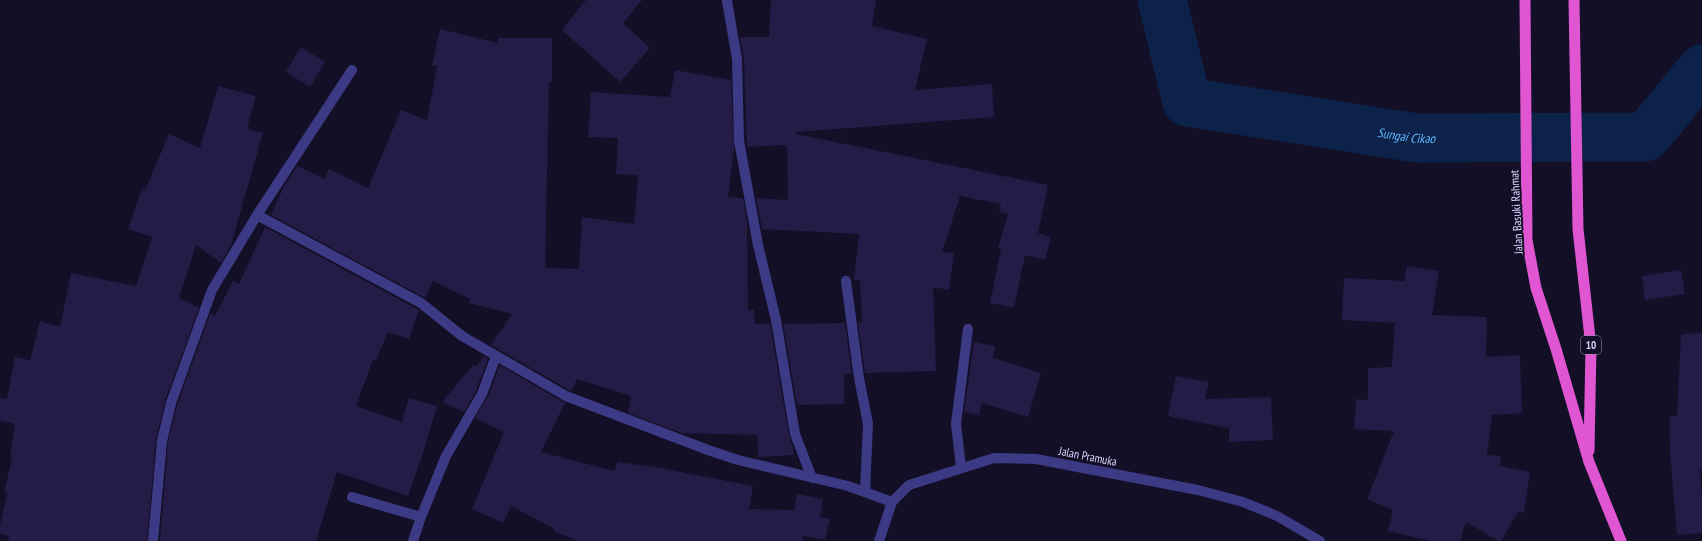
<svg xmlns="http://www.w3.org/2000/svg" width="1702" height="541" viewBox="0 0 1702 541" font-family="'PT Sans Narrow',sans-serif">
  <rect width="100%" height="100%" fill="#130f26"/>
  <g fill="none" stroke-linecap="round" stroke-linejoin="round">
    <!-- river -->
    <path stroke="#0c2248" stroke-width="49" id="s1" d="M1162 0 1187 102 1417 138 1646 137 1702 69"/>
  </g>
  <!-- building -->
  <path fill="#241b47" d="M586 0H642L623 23 650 48 620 82 562 30Z
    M771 0H876L872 26 927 39 915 90 992 84 994 117 796 132V134L1048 185 1038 233 1051 237 1045 260 1025 255 1014 308 990 303 1001 249 998 248 1008 214 999 212 1001 204 960 196 942 252 954 253 949 290 933 287 936 371 865 373 858 323H862L860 280H854L859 234 762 229 756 198 788 200 787 145 747 147 744 59 740 37H769Z
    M440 29 498 43V38H552V82H549L545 268 579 269 582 217 634 224 638 175 616 174 618 138 588 137 591 92 670 97 675 70 731 80 734 148 728 197 743 198 748 229H747L748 310H754L755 324H770L789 435 793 448 794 455 758 457 757 435 682 433 628 413 631 396 577 379 571 391 569 390 491 345 512 314 469 303 470 299 433 281 425 298 271 215 285 184 297 166 325 179 329 169 368 188 401 110 427 120 437 66 432 65Z
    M301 47 325 62 310 87 286 72Z
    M218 86 256 96 247 129 263 133 231 245 221 263 196 245 179 298 199 308 165 401 156 440 147 541H8L9 536 0 534V526L7 493H4L12 458 10 457 15 424 0 421V398L7 399 15 357 30 360 40 321 60 327 71 273 136 286 152 237 128 229 142 188 145 190 169 134 200 148Z
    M265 227 419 310 409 339 388 332 376 360 373 359 356 406 402 422 409 398 437 406 422 456 408 496 337 472 316 541H160L168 442 177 405 210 314 215 316 233 281 239 284Z
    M1407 266 1439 271 1432 315 1487 317 1486 357 1520 355 1522 413 1492 415 1487 455 1501 456 1500 466 1530 472 1524 513 1518 512 1501 541H1498L1466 522 1460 541H1430L1388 531 1393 510 1367 499 1394 431 1354 429 1356 399 1368 400V368L1392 367 1395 323 1342 320 1344 278 1404 281Z
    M1681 270 1685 294 1645 300 1642 276Z
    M845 323 852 374H844V404L797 405 783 324Z
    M1702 333V470H1700L1702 497V533L1677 535 1670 450 1669 417 1677 416 1681 334Z
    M974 342 995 346 993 358 1041 373 1028 417 982 403 979 415 964 412Z
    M484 356 488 359 476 391 464 412 442 402 473 365 476 367Z
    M500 365 565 403 541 452 614 471 618 462 661 468 753 486 749 509 794 510 797 494 823 499 820 517 830 519 825 540 803 536V541H578L554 531 555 529 511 506 503 523 472 509 504 432 475 418 488 396Z
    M1176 376 1209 382 1205 399 1271 397 1273 440 1229 442V428L1168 416Z"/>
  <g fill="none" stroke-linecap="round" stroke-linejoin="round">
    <!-- minor -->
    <path stroke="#3d3a85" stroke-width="10" d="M727 1 737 59 739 141 758 245 776 320 795 434 812 478
      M257 215 352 70
      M846 281 859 378 868 424 865 492
      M961 467 956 424 968 329
      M352 497 421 517
      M153 541 162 441 171 403 212 290 257 215 421 303 462 336 566 396 708 450 738 460 848 486 892 502
      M413 541 421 517 446 456 482 394 496 356"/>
    <!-- tertiary -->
    <path stroke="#3d3a85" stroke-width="10" d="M879 541 892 502 909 485 994 458 1036 459 1198 490 1243 502 1277 516 1320 541"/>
    <!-- trunk -->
    <path stroke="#e055d1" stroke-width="11" d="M1525 0 1527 240 1536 288 1556 349 1589 462 1621 541
      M1574 0 1578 229 1591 347 1589 451"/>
  </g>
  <g text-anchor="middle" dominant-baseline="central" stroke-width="4" stroke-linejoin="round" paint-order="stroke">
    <!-- shield labels -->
    <rect fill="#130f26" stroke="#9e99be" stroke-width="1" x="1581" y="336" width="20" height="18" rx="3"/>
    <g font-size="11" font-weight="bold" fill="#d9d4ff">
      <text x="1591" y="345">10</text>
    </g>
    <!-- street labels -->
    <g font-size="12" fill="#d9d4ff" stroke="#130f26">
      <text transform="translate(1516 212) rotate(-93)">Jalan Basuki Rahmat</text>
      <text transform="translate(1088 456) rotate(11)">Jalan Pramuka</text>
    </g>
    <!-- water labels -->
    <g font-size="13" font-style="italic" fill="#62b6ff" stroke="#130f26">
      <text stroke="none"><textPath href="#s1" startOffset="327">Sungai Cikao</textPath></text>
    </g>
  </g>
</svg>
